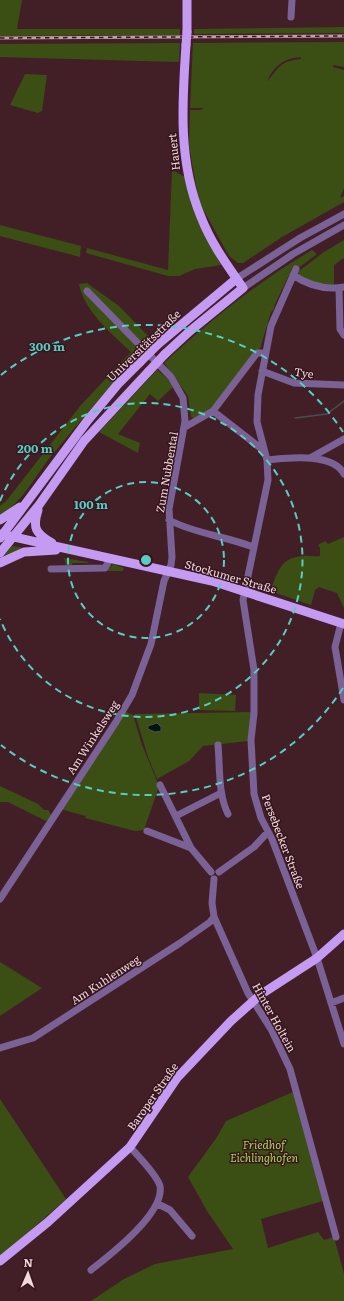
<svg xmlns="http://www.w3.org/2000/svg" width="344" height="1301" viewBox="0 0 344 1301" font-family="Literata,serif">
  <rect width="100%" height="100%" fill="#421f27"/>
  <!-- green -->
  <path fill="#3b4e14" fill-rule="evenodd" d="M0 0H22L17 29H180V35L0 36Z
    M344 27V33L194 34V29Z
    M344 42V67L334 65 333 67 344 70V188L340 198 344 196V202L282 237 243 263H238L229 256 199 202 189 146 190 110H200L204 108H190L193 43ZM301 57V59C279 61 280 68 267 81 274 66 284 58 301 57Z
    M180 43 179 62 0 57V44Z
    M25 74 47 75 42 111 38 113 10 105Z
    M172 170 185 177 198 219 221 265 195 269 179 276H168L86 253 87 248 168 270Z
    M0 225 81 246 80 257 0 236Z
    M344 240V258L334 265V285L310 282 298 275 299 271 324 252Z
    M312 250 317 254 297 269 293 267 275 304 274 309 271 312 260 349 211 411 194 418 191 417 188 396 164 363C210 320 258 282 312 250Z
    M87 283 119 306 151 339 134 355 136 358C107 390 79 422 52 455 36 474 23 503 0 515V506L7 500 81 405 131 352C112 334 84 311 79 284Z
    M157 370 168 379 173 387 158 401 150 394 118 434 140 443 138 453 99 432Z
    M344 537V608L337 593 319 587 315 590 311 605 270 591C278 573 279 559 301 556 307 555 314 557 320 556V548L318 545 325 541 328 544Z
    M12 546 21 547V550L1 559Z
    M64 558 88 562 89 563H72V567L66 565Z
    M113 564 124 568 123 571H107Z
    M199 693 236 695 235 711 199 710Z
    M124 711 133 715 142 745 159 786 144 830 135 831 85 818 86 816 60 809Z
    M252 712 248 741 203 746 189 761 157 779 148 757 135 714Z
    M0 786 38 804 44 810H48L52 816 46 821 8 802H0Z
    M0 962 42 988 0 1016Z
    M293 1092 323 1201 261 1219 268 1248 318 1232 324 1240 334 1237 344 1274V1301H91L124 1279 155 1264 233 1249 207 1211 188 1177 217 1137 226 1121Z
    M0 1099 66 1199 0 1257Z"/>
  <!-- water -->
  <path fill="#021412" stroke="#494f4f" d="M157 723 161 727V731L155 732 148 729V726Z"/>
  <g fill="none" stroke-linecap="round" stroke-linejoin="round">
    <!-- stream -->
    <path stroke="#494f4f" stroke-width="1.5" d="M295 418 327 414 344 401"/>
    <!-- minor -->
    <path stroke="#7a6196" stroke-width="7" d="M291 17 292 0
      M296 269 271 326 258 395 257 422 267 460 268 480 243 600 254 670V713L251 740 254 794 261 818 272 839 317 958 344 1044
      M293 275C309 286 325 290 344 287
      M236 279 300 238 344 214
      M243 288 293 254 344 225
      M339 288 340 329 344 335
      M262 371 294 383 344 385
      M213 411 263 450
      M185 427 213 411 257 353H265
      M310 458 344 439
      M267 460C287 458 333 452 344 474
      M169 520C196 534 225 536 253 547
      M51 569 105 568 110 559
      M341 623 335 647 344 700
      M218 745C220 767 218 794 228 814
      M160 785 191 848 211 872
      M176 816 221 793
      M147 831 191 848
      M219 872 254 847 268 832
      M214 879 212 903 214 917 248 993 271 1029 290 1069 336 1237
      M0 899 116 722 132 695 151 644 164 581 171 565 172 557 169 509 185 421 183 398 171 377 87 291
      M331 1003 344 998
      M0 1048 33 1038 180 943 210 922 214 917
      M158 1204 170 1210 192 1236
      M91 1270C110 1255 165 1213 160 1186 157 1175 138 1156 130 1147"/>
    <!-- major -->
    <path stroke="#c59af2" stroke-width="9" d="M187 32V0
      M157 345 236 279
      M165 354 190 331 243 288C227 265 211 243 201 217 178 162 182 103 186 45
      M38 510C32 528 36 534 52 543
      M0 520 20 507
      M0 534 212 581 344 624
      M0 538 88 420 118 384 140 362
      M0 553 39 505 84 441 149 371
      M0 563 24 552 56 550
      M0 1261 48 1222 130 1147 177 1078 231 1021 260 995 317 958 344 934"/>
    <defs>
      <path id="rail" d="M0 38 344 36"/>
    </defs>
    <!-- rail casing -->
    <use href="#rail" stroke="#bca1a6" stroke-width="3"/>
    <!-- rail -->
    <use href="#rail" stroke="#37151e" stroke-width="1.5" stroke-dasharray="4.5" stroke-linecap="butt"/>
    <!-- major-bridge -->
    <path stroke="#c59af2" stroke-width="9" d="M186 45 187 32
      M140 362 157 345
      M149 371 165 354"/>
  </g>
  <!-- distance rings -->
  <g fill="none" stroke="#57cec1" stroke-width="2" stroke-dasharray="7 5">
    <circle cx="146" cy="560" r="78"/>
    <path d="M0 501A157 157 0 1 1 0 619"/>
    <path d="M343 688A235 235 0 0 1 1 745M1 375A235 235 0 0 1 343 432"/>
  </g>
  <g text-anchor="middle" dominant-baseline="central" stroke-width="3" stroke-linejoin="round" paint-order="stroke">
    <!-- street labels -->
    <g font-size="11" fill="#f0d8dc" stroke="#37151e">
      <text transform="translate(173 152) rotate(-96)">Hauert</text>
      <text transform="translate(143 345) rotate(-44)">Universitätsstraße</text>
      <text transform="translate(304 372) rotate(9)">Tye</text>
      <text transform="translate(166 472) rotate(-80)">Zum Nubbental</text>
      <text transform="translate(231 576) rotate(16)">Stockumer Straße</text>
      <text transform="translate(92 737) rotate(-57)">Am Winkelsweg</text>
      <text transform="translate(284 841) rotate(69)">Persebecker Straße</text>
      <text transform="translate(105 979) rotate(-33)">Am Kuhlenweg</text>
      <text transform="translate(275 1017) rotate(61)">Hinter Holtein</text>
      <text transform="translate(152 1096) rotate(-55)">Baroper Straße</text>
    </g>
    <!-- park labels -->
    <g font-size="11" font-style="italic" fill="#a8d354" stroke="#37151e">
      <text x="264" y="1144">Friedhof<tspan x="264" dy="13">Eichlinghofen</tspan></text>
    </g>
  </g>
  <circle cx="146" cy="560" r="6" fill="#57cec1" stroke="#37151e" stroke-width="2"/>
  <g font-size="12" text-anchor="middle" font-weight="bold" fill="#57cec1" stroke="#37151e" stroke-width="3" stroke-linejoin="round" paint-order="stroke">
    <text x="47" y="351">300 m</text>
    <text x="35" y="453">200 m</text>
    <text x="91" y="509">100 m</text>
  </g>
  <!-- north arrow -->
  <g transform="translate(28 1273) rotate(2)" stroke="#37151e" stroke-width="3" paint-order="stroke">
  <path d="M0-3L7 15L0 10L-7 15Z" fill="#f0d8dc"/>
  <text y="-6" font-size="11" font-weight="bold" text-anchor="middle" fill="#f0d8dc">N</text>
  </g>
</svg>
